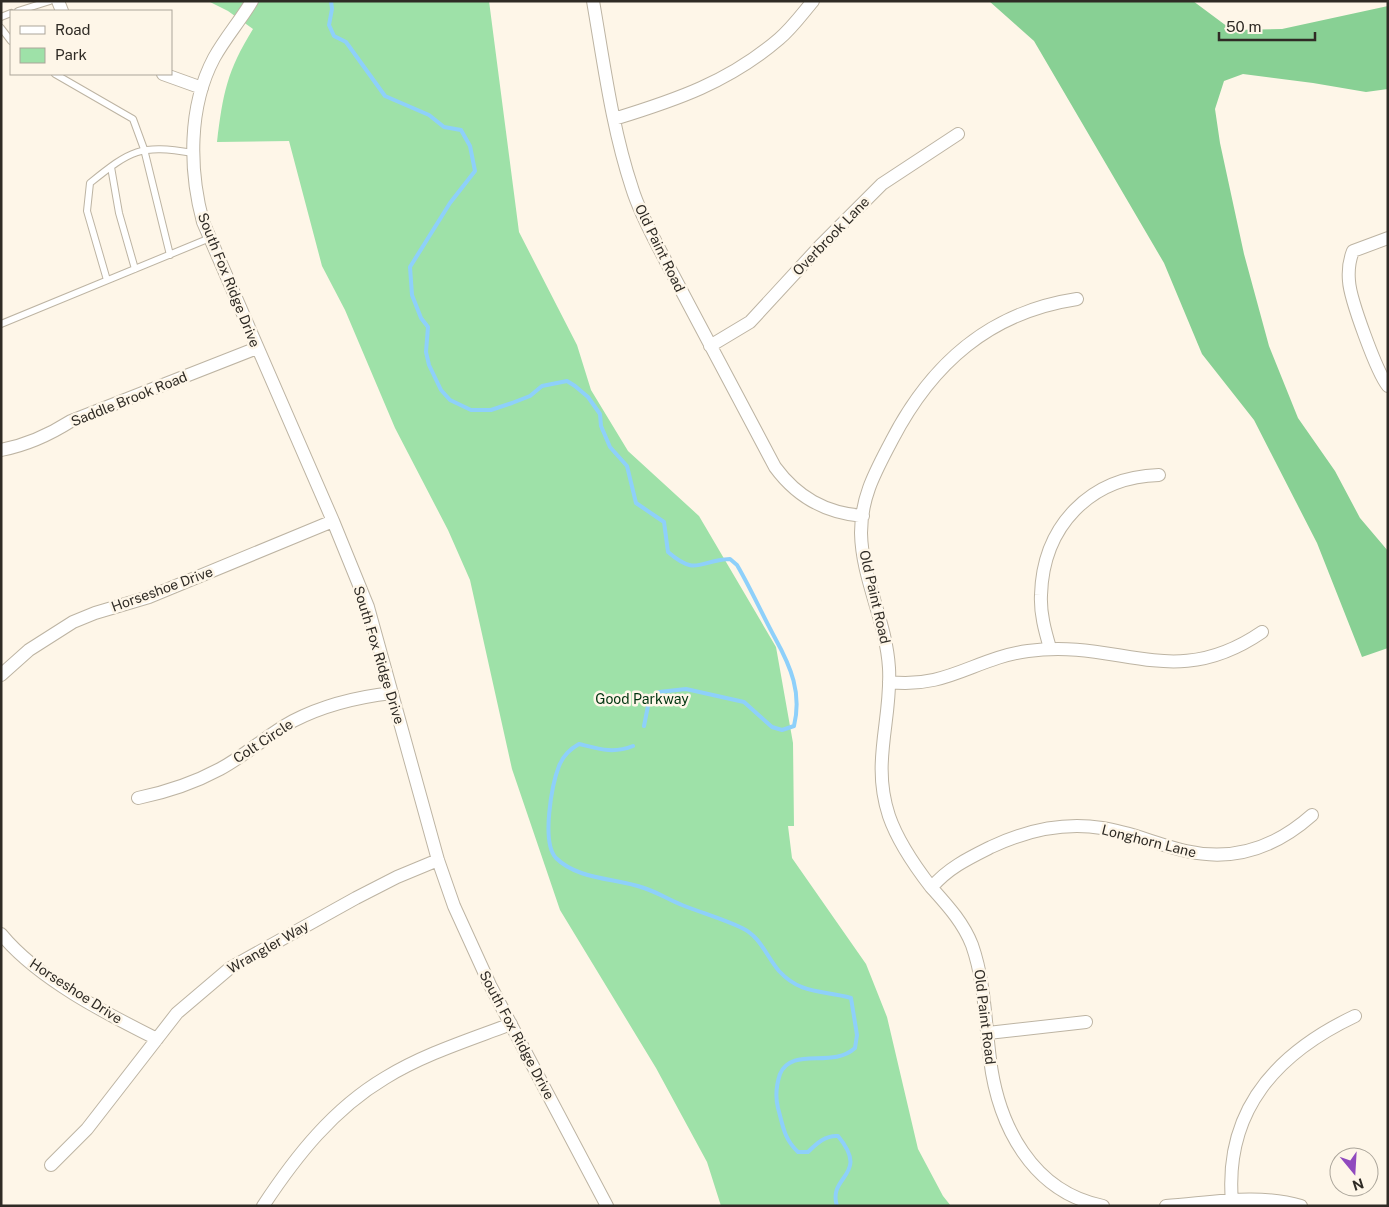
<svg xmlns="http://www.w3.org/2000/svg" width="1389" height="1207" viewBox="0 0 1389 1207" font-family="'Public Sans',sans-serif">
  <rect width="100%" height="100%" fill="#fef6e8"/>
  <!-- green -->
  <path fill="#9ee1a8" d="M208 1H489L519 232 577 345 591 390 628 451 699 516 776 647 793 743 794 826H788L792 858 866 964 887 1017 918 1149 943 1196 951 1206H721L707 1162 656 1068 560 910 512 769 470 580 448 530 395 428 345 310 322 266 289 141 217 142C223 93 227 71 253 29L228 11Z"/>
  <!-- forest -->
  <path fill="#88d094" d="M989 1H1193L1232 30 1282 29 1388 6V89L1366 92 1313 83 1243 74 1224 81 1215 109 1220 143 1244 254 1269 346 1298 418 1335 471 1360 518 1388 551V648L1362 657 1317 543 1254 420 1202 354 1164 263 1034 41Z"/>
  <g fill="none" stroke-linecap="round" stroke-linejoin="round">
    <!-- stream -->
    <path stroke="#8ed0fa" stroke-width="4" d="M331 1 332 9 329 25 334 36 346 42 385 96 429 115 444 127 461 130 470 146 475 171 450 203 410 267 412 295 421 318 428 327 426 352 429 365 441 390 450 400 471 410H491L512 403 530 396 542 386 567 381 575 386 588 397 600 414 601 426 610 447 627 466 636 503 664 522 668 552C697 577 699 560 730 559L737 565C751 589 762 614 775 638 791 667 802 693 794 726L782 730 772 727 744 702 686 689 659 692 649 701 644 726
      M633 746C613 754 599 749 579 744 570 749 563 756 559 766 552 784 541 842 556 858 578 880 616 878 644 888 657 892 669 900 682 905 702 913 723 919 742 928 761 937 766 956 779 971 801 995 823 990 851 998L857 1035 855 1048C832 1069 792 1046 780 1074 776 1086 775 1096 778 1108 783 1126 784 1139 798 1152H808C817 1143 826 1135 838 1136 871 1176 827 1175 837 1206"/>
    <defs>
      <path id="service" d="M18 11 50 1
        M1 17 11 13
        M1 28 11 41
        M55 74 133 119 144 149 170 255
        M111 167 119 213 135 269
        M107 280 87 211 90 183C131 150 140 144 193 153
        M1 324 210 238"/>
      <path id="minor" d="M58 1 62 11
        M252 1C240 21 225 38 214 58 188 107 189 170 203 222L333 521 368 607 438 860 454 906 490 985 607 1206
        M593 1C604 64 612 128 632 188 639 211 651 233 662 254L775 467C797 497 825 513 863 516
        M163 74 202 88
        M614 119C676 100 729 82 779 39 792 28 802 14 813 1
        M1388 238 1353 251C1349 261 1348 270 1349 281 1350 299 1377 373 1388 386
        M1077 299C990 312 932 363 892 440 876 471 861 496 861 533 862 580 886 620 889 668 892 720 871 762 889 816 898 842 914 865 931 887 947 905 963 922 972 945 985 982 985 1021 990 1059 998 1125 1032 1192 1103 1206
        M710 346 750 322 820 246 882 184 958 134
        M1 450C27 445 49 435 71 421L257 348
        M1050 648C1045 631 1040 613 1041 595 1043 526 1090 477 1159 475
        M1 675 29 650 73 622 95 613 149 597 333 521
        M889 682C947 689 975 658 1028 651 1120 638 1173 693 1262 632
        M138 798C167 792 194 783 220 769 246 755 267 735 293 721 324 705 357 697 392 693
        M932 887C948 868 969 858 991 847 1025 831 1064 822 1102 828 1131 832 1158 845 1186 851 1234 862 1276 847 1312 815
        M1 934C38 979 105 1013 157 1039
        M988 1033 1086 1022
        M51 1165 87 1129 177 1013 230 968 356 898 397 877 438 860
        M1232 1202C1224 1110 1277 1053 1355 1016
        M263 1206C296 1156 333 1109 385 1078 424 1054 469 1040 511 1024
        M1166 1206C1210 1203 1258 1193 1301 1206"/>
    </defs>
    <!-- service casing -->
    <use href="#service" stroke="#bdb4a3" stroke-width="8"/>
    <!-- minor casing -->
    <use href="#minor" stroke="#bdb4a3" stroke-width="14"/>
    <!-- service -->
    <use href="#service" stroke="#fff" stroke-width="6"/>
    <!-- minor -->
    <use href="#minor" stroke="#fff" stroke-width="12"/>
  </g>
  <g text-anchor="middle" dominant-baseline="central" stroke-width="5" stroke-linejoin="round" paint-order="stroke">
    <!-- street labels -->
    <g font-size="14" fill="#2f2b25" stroke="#fef6e8">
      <text transform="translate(831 236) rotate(-46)">Overbrook Lane</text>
      <text transform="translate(660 248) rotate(64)">Old Paint Road</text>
      <text transform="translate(229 280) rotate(68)">South Fox Ridge Drive</text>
      <text transform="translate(129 399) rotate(-22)">Saddle Brook Road</text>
      <text transform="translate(162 589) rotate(-20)">Horseshoe Drive</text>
      <text transform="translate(875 597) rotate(77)">Old Paint Road</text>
      <text transform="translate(379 655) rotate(73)">South Fox Ridge Drive</text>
      <text transform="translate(263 741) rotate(-33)">Colt Circle</text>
      <text transform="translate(1149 841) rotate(14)">Longhorn Lane</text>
      <text transform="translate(268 947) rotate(-30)">Wrangler Way</text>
      <text transform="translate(76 991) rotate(33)">Horseshoe Drive</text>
      <text transform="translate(985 1017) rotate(83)">Old Paint Road</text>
      <text transform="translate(517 1035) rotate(62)">South Fox Ridge Drive</text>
    </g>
    <!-- park labels -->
    <g font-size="14" fill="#003510" stroke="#fef6e8">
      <text x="642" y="699">Good Parkway</text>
    </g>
  </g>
  <!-- border -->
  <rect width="1389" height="1207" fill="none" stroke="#2f2b25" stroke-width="5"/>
  <!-- legend -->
  <rect x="10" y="10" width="162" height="65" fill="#fef6e8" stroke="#aba59a"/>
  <rect x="20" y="26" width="25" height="8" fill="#ffffff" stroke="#aba59a"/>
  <text x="55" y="35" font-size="15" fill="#2f2b25">Road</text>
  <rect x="20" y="48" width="25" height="15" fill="#9ee1a8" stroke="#aba59a"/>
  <text x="55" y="60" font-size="15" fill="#2f2b25">Park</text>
  <!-- north arrow -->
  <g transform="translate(1354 1172) rotate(162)"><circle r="24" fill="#fef6e8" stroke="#aba59a"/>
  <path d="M0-4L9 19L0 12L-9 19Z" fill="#904abe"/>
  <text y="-8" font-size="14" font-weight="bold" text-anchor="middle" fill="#2f2b25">N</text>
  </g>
  <!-- scale -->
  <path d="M1219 32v8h96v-8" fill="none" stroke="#2f2b25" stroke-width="2.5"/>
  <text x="1226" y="32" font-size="15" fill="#2f2b25" stroke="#fef6e8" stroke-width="4" paint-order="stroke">50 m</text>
</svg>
